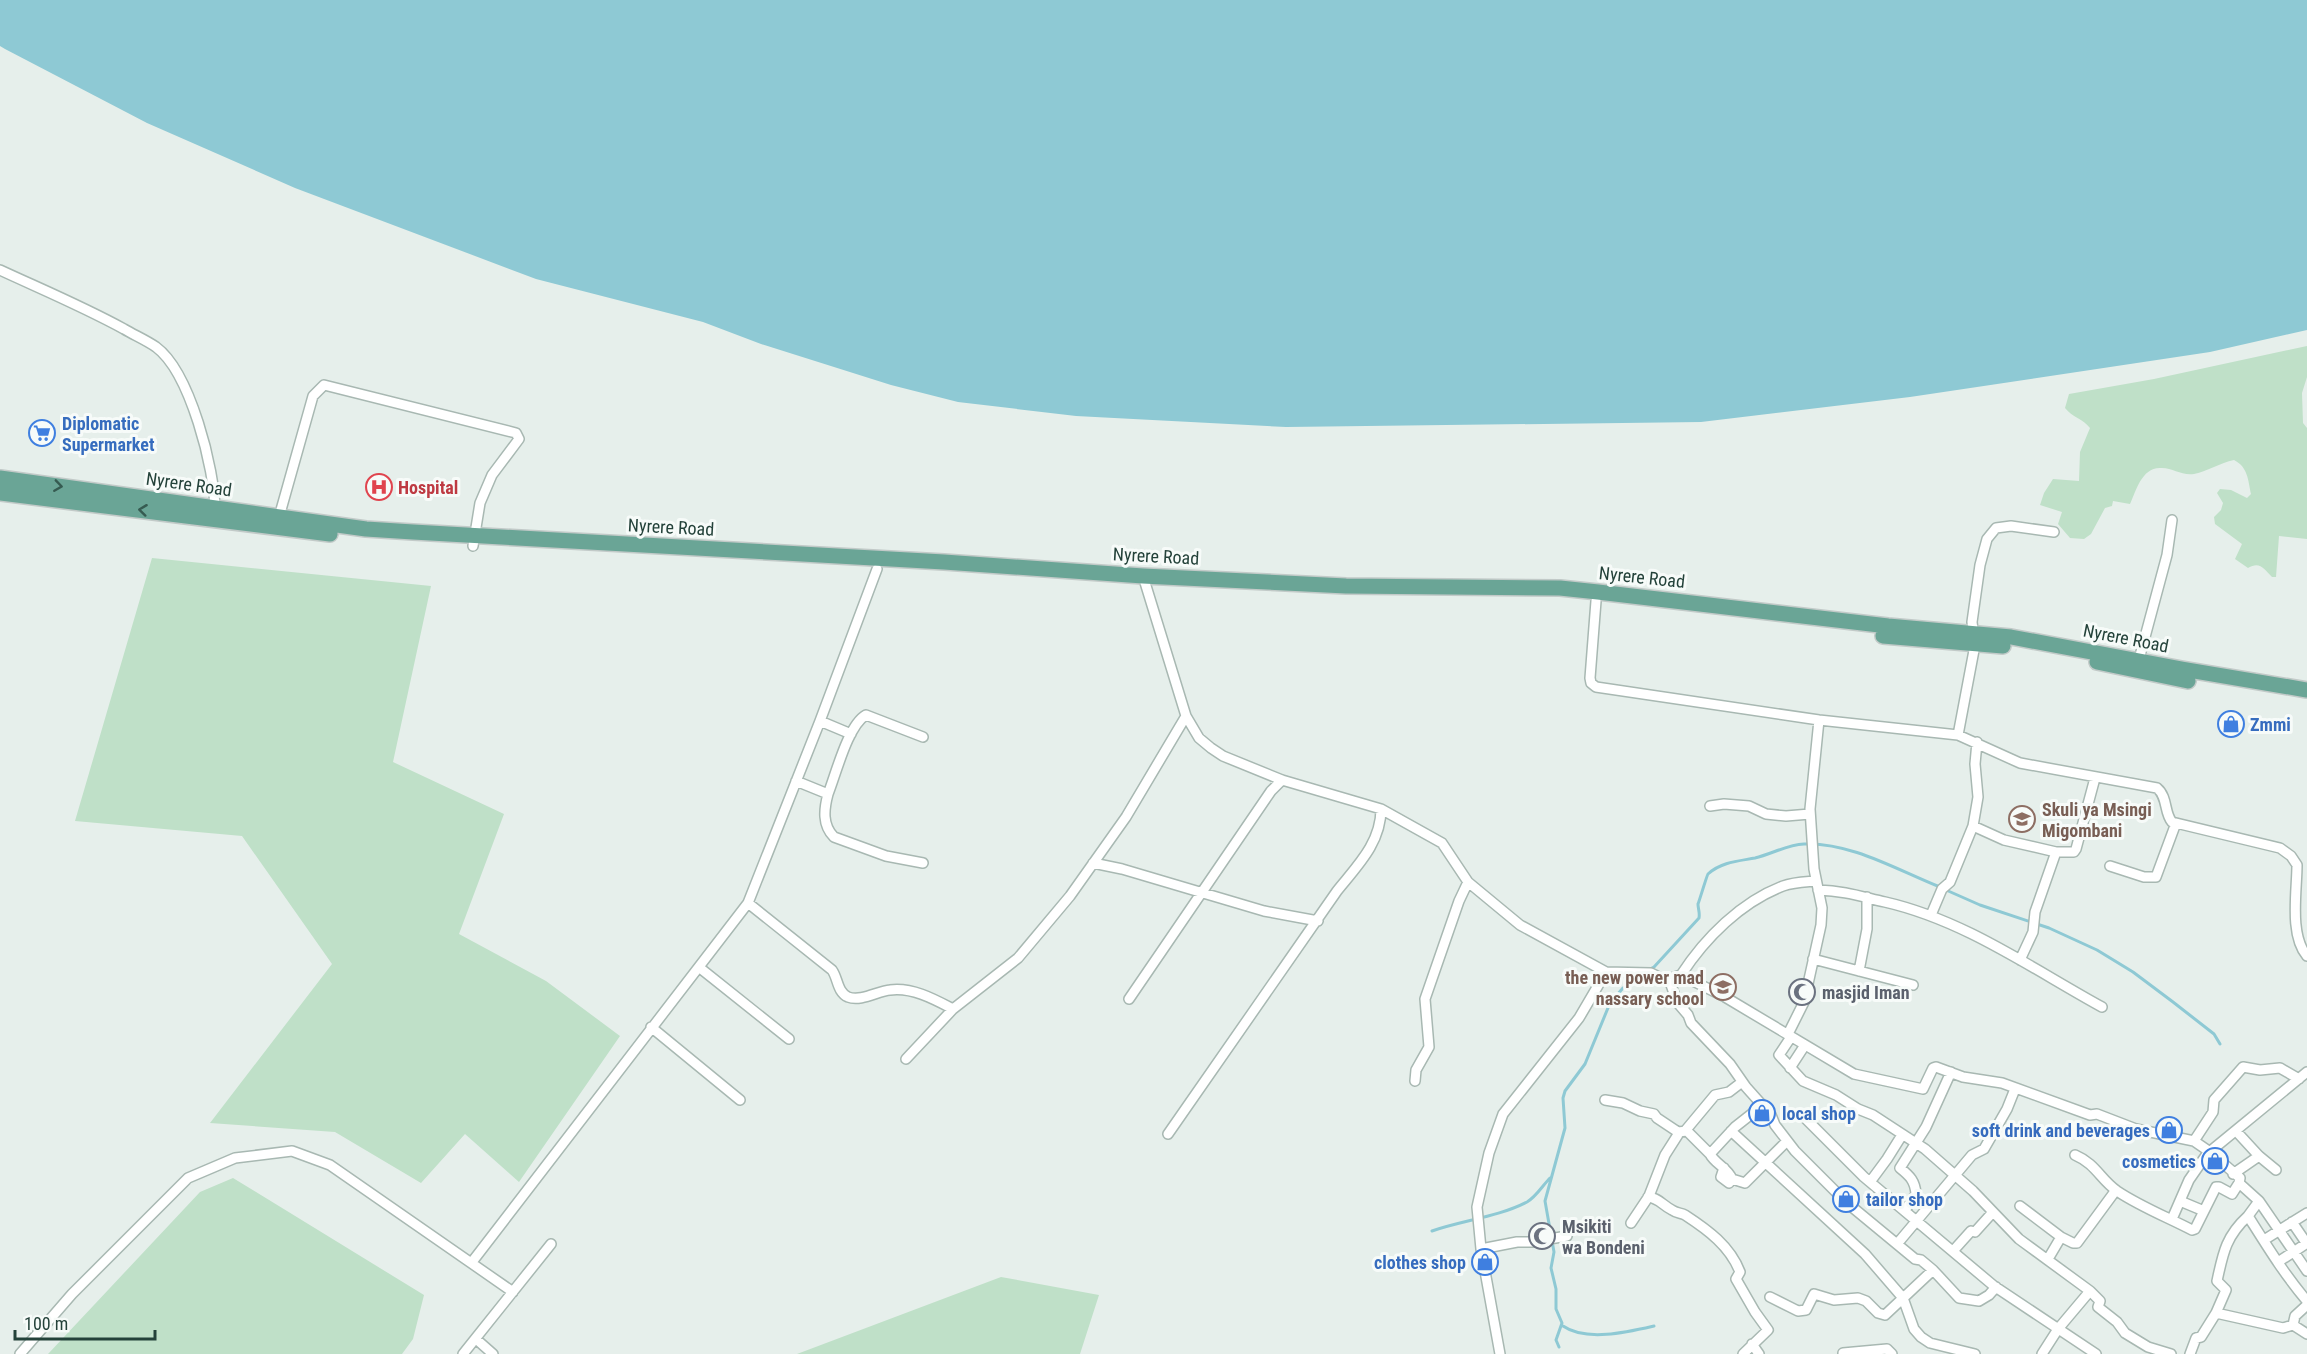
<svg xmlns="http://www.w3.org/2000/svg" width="2307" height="1354" viewBox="0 0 2307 1354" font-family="'Roboto Condensed',sans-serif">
  <rect width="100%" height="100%" fill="#e6efeb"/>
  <!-- green -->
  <path fill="#bfe0c8" d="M2307 346V377L2302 393 2303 423 2307 428V539L2279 536 2276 577H2272C2264 569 2260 561 2248 568L2235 559 2242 544 2215 524 2214 517 2221 510 2223 503 2217 493 2220 489 2231 490 2247 498 2251 494C2248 480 2248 467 2234 460 2220 463 2208 471 2194 474 2182 476 2173 468 2162 468 2142 466 2136 491 2130 504L2113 501 2112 506 2105 508 2091 534 2084 539 2070 538 2058 524 2062 512 2040 505 2044 493 2053 479 2079 481 2080 452 2090 428C2083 419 2072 417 2065 408L2069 394 2154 379Z
    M152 558 431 586 393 762 504 814 459 934 546 981 620 1036 519 1182 465 1134 421 1183 335 1132 210 1123 332 964 242 836 75 821Z
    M233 1178 424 1295 413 1339 402 1354H48L200 1192Z
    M1001 1277 1099 1295 1080 1354H797Z"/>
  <!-- water -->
  <path fill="#8ec9d4" d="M0 0H2307V330L2210 352 1910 397 1701 422 1286 427 1076 416 958 402 891 385 761 344 703 322 536 279 295 188 147 123 5 49 0 46Z"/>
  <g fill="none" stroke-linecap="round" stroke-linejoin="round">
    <!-- stream -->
    <path stroke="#8ec9d4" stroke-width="3" d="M1946 890 1980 905 2049 928 2097 950 2133 972 2173 1002 2214 1034 2220 1044
      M1648 970 1654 967 1699 918C1700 912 1698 909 1698 904 1699 902 1707 875 1708 874 1721 862 1739 861 1755 858 1772 854 1786 845 1804 844 1851 842 1897 870 1940 887
      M1432 1231C1464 1220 1498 1217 1527 1202 1536 1197 1543 1185 1550 1178
      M1563 1326C1586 1342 1628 1332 1654 1326
      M1559 1347 1556 1340 1562 1323 1556 1309V1289L1551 1268 1554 1252 1545 1201 1565 1128 1563 1098 1565 1091 1585 1064 1610 1003 1623 988 1644 975"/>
    <defs>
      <path id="street" d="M0 270C41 289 84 307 124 329 134 335 146 340 156 347 190 372 215 469 215 511
        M279 517 313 396 324 385 516 433 519 439 492 475 480 503 473 546
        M1143 576 1186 716 1199 738 1211 748 1223 756 1282 780 1381 809 1442 843 1468 882 1520 925 1606 972 1651 973 1665 980 1681 975 1725 997 1854 1074 1923 1089 1933 1068 1936 1067 1963 1077 2002 1083 2090 1115 2097 1114 2136 1129 2194 1141 2210 1152 2240 1178 2239 1183 2259 1201 2248 1216C2267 1246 2284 1274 2307 1301
        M1596 601 1590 678 1591 683 1596 687 1819 720 1958 735 2020 763 2157 788C2168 797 2164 813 2172 822L2280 848 2291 856 2297 865C2297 891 2289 935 2307 956
        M2138 663 2167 555 2172 520
        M820 721 851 734
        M1958 735 1975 645 1972 622 1980 565 1987 539 1996 528 2011 526 2054 532
        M796 781 828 794C824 809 822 825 834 837L886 856 923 863
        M828 794C836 774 848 725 866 715L923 737
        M1710 806 1724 804 1749 806 1766 814 1786 816 1810 814
        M1973 826 2004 840 2056 852 2035 912 2033 932 2020 960
        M2056 852H2074L2076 849 2095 778
        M1093 863 1122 869 1264 911 1318 921
        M2110 866 2144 877H2156L2176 823
        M1818 890C1845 891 1859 896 1885 902 1964 920 2031 968 2102 1007
        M748 903 832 970C838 978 837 992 848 997 861 1002 878 991 890 990 912 987 934 999 953 1009
        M1931 915 1942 889 1950 882 1973 826 1978 797 1975 764 1977 742
        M1813 959 1913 985
        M700 968 789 1039
        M1859 971 1867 929V897
        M1681 975C1705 938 1741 902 1783 886 1794 882 1805 882 1816 881
        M1669 979 1677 1002 1688 1015 1691 1023 1730 1064 1746 1087 1771 1115 1775 1125 1795 1151 1846 1202 1915 1259 1921 1260 1933 1270 1885 1315 1878 1313 1866 1301 1858 1298 1834 1300 1814 1294 1806 1310 1798 1311 1770 1297
        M1129 999 1271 791 1282 780
        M651 1027 740 1100
        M1788 1034 1804 1002 1821 925 1822 908 1814 869 1810 809 1819 720
        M1791 1037 1779 1055 1803 1081 1836 1095 1858 1109 1873 1115 1925 1149 1973 1191 2019 1239 2090 1291
        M906 1059 953 1009 1018 958 1070 896 1126 817 1186 716
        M1790 1068 1805 1045
        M1415 1081 1416 1070 1429 1047 1425 999 1459 901 1468 882
        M1605 1100 1623 1103 1640 1111 1654 1114 1657 1118 1678 1132 1687 1131 1710 1154 1735 1127 1763 1105
        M1805 1118 1864 1177 1994 1286 2096 1354
        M1685 1131 1715 1095 1729 1092 1742 1082
        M1731 1131 1865 1254 1903 1298 1914 1329 1921 1337 1930 1343 1975 1354
        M2236 1131 2259 1156 2276 1170
        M1168 1134 1337 891C1357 866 1381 843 1381 809
        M2194 1141 2213 1112 2214 1100 2243 1067 2260 1070 2280 1068 2299 1079
        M1710 1154C1715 1164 1728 1168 1732 1179L1729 1183 1721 1177 1724 1168
        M2075 1155C2096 1164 2100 1179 2117 1191 2141 1207 2167 1217 2192 1230L2195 1229 2216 1187H2219L2232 1194 2239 1183
        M2233 1174 2259 1156
        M1732 1179 1745 1183 1787 1141
        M1870 1182 1887 1159 1902 1135
        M1648 1197C1659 1198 1662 1205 1672 1210 1676 1213 1681 1213 1685 1215 1708 1230 1730 1246 1740 1272L1736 1279 1755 1312 1768 1330 1743 1354
        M2180 1201 2204 1211
        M2259 1201 2307 1271
        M2020 1206 2061 1237
        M1905 1210 1916 1194C1915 1181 1910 1176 1900 1168L1926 1127 1951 1072
        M2172 1219 2189 1180 2207 1154 2307 1072
        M2292 1222 2307 1244
        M1631 1223 1649 1196 1665 1155 1679 1133
        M2264 1240 2307 1213
        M1897 1244 1972 1155 1984 1149 2007 1109 2015 1089
        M1481 1249 1517 1242H1532L1567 1236
        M1953 1251 1971 1231 1975 1232 1993 1212
        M2048 1259 2061 1237 2073 1243H2077L2116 1190
        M472 1262 748 903 820 721 877 569
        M2278 1262 2307 1243
        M1933 1270 1959 1298 1979 1301 1989 1295 1996 1287
        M2216 1313 2226 1290 2217 1281C2223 1253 2226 1236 2248 1216
        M2293 1325 2295 1316 2307 1305
        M476 1339 493 1354
        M1752 1344 1759 1354
        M1843 1353 1887 1349 1892 1354
        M20 1354 72 1294 188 1178 235 1158 292 1151 330 1165 513 1292
        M463 1354 551 1244
        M1500 1354 1481 1249 1477 1207 1489 1153 1503 1114 1579 1018 1606 972
        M2042 1354 2058 1329 2090 1291 2100 1301 2098 1307 2117 1322 2125 1333 2148 1347 2171 1354
        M2190 1354 2196 1338 2201 1337 2216 1313 2283 1328 2293 1325 2307 1334"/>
      <path id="primary" d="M0 478 366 529 413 532 944 562 1143 576 1346 586 1560 588 1598 592 1888 626 2011 637 2182 669 2307 690
        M0 493 330 534
        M1883 636 2003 646
        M2097 662 2188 681"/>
    </defs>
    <!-- street casing -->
    <use href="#street" stroke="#a8b8b2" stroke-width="12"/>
    <!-- primary casing -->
    <use href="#primary" stroke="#c2cac8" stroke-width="18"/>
    <!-- street -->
    <use href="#street" stroke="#fff" stroke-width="9"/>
    <!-- primary -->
    <use href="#primary" stroke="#6aa596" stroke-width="15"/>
  </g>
  <!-- one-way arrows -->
  <defs><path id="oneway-chevron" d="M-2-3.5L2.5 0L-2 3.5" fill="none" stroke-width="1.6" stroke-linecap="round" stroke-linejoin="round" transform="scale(1.5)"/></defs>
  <g stroke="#365b51">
    <use href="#oneway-chevron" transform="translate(58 486) rotate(8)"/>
    <use href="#oneway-chevron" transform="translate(143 510) rotate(-173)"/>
  </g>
  <!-- icons -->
  <defs>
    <symbol id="supermarket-ring" viewBox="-11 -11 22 22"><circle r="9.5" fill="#f7fbf9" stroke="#3f7fe0" stroke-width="1.5"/><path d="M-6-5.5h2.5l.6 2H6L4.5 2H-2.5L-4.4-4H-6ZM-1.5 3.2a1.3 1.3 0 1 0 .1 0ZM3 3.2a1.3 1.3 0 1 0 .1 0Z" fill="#3f7fe0"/></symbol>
    <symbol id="hospital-ring" viewBox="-11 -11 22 22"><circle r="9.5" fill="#f7fbf9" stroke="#e0444e" stroke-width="1.5"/><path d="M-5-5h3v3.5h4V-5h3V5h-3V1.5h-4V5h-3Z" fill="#e0444e"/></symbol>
    <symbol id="shop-ring" viewBox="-11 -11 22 22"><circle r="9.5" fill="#f7fbf9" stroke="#3f7fe0" stroke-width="1.5"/><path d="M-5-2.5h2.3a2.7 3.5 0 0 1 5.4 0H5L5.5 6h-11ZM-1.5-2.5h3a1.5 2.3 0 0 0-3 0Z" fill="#3f7fe0"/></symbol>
    <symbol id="school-ring" viewBox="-11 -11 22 22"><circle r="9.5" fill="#f7fbf9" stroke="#8d6e63" stroke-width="1.5"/><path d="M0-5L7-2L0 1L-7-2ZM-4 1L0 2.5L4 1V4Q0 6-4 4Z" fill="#8d6e63"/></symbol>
    <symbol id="mosque-ring" viewBox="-11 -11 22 22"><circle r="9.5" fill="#f7fbf9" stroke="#6b7280" stroke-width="1.5"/><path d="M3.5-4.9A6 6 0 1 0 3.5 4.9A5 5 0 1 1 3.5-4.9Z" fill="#6b7280"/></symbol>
  </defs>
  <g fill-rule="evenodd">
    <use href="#supermarket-ring" x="27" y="418" width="30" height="30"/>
    <use href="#hospital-ring" x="364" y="472" width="30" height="30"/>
    <use href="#shop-ring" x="2216" y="709" width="30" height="30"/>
    <use href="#school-ring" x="2007" y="804" width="30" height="30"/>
    <use href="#school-ring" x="1708" y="972" width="30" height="30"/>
    <use href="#mosque-ring" x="1787" y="977" width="30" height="30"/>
    <use href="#shop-ring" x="1747" y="1098" width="30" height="30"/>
    <use href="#shop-ring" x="2154" y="1115" width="30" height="30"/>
    <use href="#shop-ring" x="2200" y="1146" width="30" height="30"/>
    <use href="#shop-ring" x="1831" y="1184" width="30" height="30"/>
    <use href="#mosque-ring" x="1527" y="1221" width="30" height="30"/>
    <use href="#shop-ring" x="1470" y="1247" width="30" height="30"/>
  </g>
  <g text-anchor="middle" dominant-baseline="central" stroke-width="6" stroke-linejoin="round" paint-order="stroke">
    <!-- shop labels -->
    <g font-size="18" font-weight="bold" fill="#366cbe" stroke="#f7fbf9" text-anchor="start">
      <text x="62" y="423">Diplomatic<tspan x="62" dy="21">Supermarket</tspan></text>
      <text x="2250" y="724">Zmmi</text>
      <text x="1782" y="1113">local shop</text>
      <text x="2150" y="1130" text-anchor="end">soft drink and beverages</text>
      <text x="2196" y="1161" text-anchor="end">cosmetics</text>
      <text x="1866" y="1199">tailor shop</text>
      <text x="1466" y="1262" text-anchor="end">clothes shop</text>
    </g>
    <!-- street labels -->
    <g font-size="18" fill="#24423a" stroke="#f7fbf9">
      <text transform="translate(189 484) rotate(8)">Nyrere Road</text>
      <text transform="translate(671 527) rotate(3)">Nyrere Road</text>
      <text transform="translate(1156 556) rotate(3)">Nyrere Road</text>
      <text transform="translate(1642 577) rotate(6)">Nyrere Road</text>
      <text transform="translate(2126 638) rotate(11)">Nyrere Road</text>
    </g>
    <!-- health labels -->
    <g font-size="18" font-weight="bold" fill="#be3a42" stroke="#f7fbf9" text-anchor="start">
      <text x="398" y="487">Hospital</text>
    </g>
    <!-- education labels -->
    <g font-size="18" font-weight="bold" fill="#785e54" stroke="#f7fbf9" text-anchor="start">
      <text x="2042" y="809">Skuli ya Msingi<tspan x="2042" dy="21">Migombani</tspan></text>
      <text x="1704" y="977" text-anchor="end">the new power mad<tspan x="1704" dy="21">nassary school</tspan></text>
    </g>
    <!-- worship labels -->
    <g font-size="18" font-weight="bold" fill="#5b616d" stroke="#f7fbf9" text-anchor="start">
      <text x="1822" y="992">masjid Iman</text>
      <text x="1562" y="1226">Msikiti<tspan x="1562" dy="21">wa Bondeni</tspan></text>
    </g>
  </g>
  <!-- scale -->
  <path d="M15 1330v9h140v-9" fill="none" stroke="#24423a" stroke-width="3"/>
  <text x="24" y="1330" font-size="18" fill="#24423a" stroke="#f7fbf9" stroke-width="4.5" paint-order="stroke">100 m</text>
</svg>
